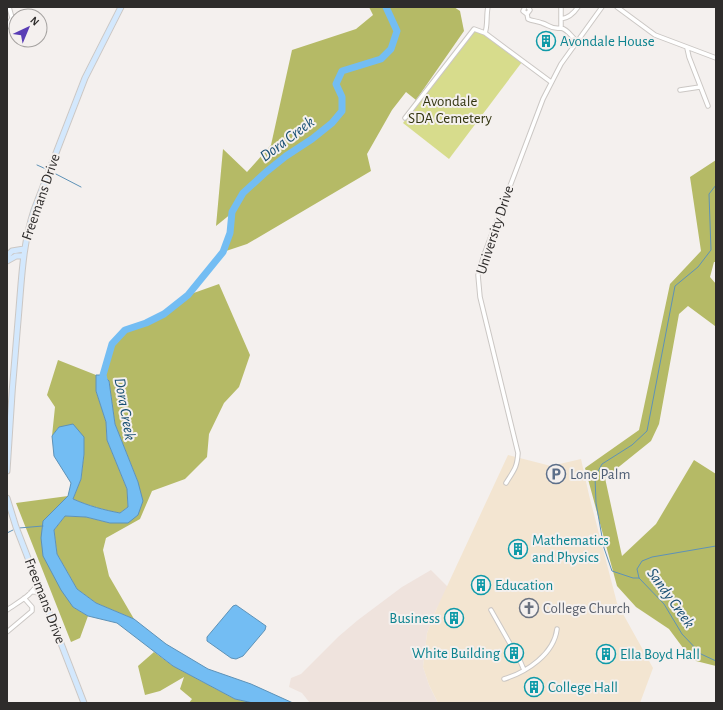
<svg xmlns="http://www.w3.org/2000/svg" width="723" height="710" viewBox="0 0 723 710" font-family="'Alegreya Sans',sans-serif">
  <rect width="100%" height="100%" fill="#f4f0ee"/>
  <!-- built -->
  <path fill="#efe3dd" d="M431 570 448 587 436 610 427 633 423 667 429 685 438 703H310L302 693 289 687 291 678 301 674 338 637 358 620 402 587Z"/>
  <!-- education -->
  <path fill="#f3e5d1" d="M508 455 551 466 581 459 589 495 617 603 653 668 640 703H438L429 685 423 667 427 633 436 610Z"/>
  <!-- green -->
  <path fill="#d7dc8c" d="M475 31 487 36 522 62 449 159 403 123 473 32Z"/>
  <!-- forest -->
  <path fill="#b5ba66" d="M369 7H454L460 11 464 31 416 100 406 92 392 110 367 154 371 171 247 244 223 252 230 233 232 213 216 226 223 149 247 172 271 145 292 50 356 29 373 15Z
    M716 160V262H714L710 277 716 284V326H715L688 306 679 314 659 424 651 441 605 478 622 556 656 524 694 460 716 474V666L692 660 669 629 636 607 617 586 585 468 639 430 670 284 701 251 690 177Z
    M219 284 250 355 239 387 224 403 209 434 207 457 185 479 152 491 140 519 106 538 103 550 109 576 134 619 96 603 77 589 57 554 54 530 65 516 86 517 110 523H128L138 482 115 424 109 381 103 375 112 344 125 330 146 323 164 314 188 295Z
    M58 360 96 375V391L106 422 107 440 127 489 128 507 120 513C104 510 89 506 73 499L81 479 84 454 59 427 52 436 55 407 47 395Z
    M68 496 43 521 73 607 88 616 80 638 71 642 16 503Z
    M154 652 173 666 235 699 253 703H189L192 699 180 689 184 677 160 691 145 695 138 666Z"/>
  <!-- water -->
  <path fill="#73bdf3" stroke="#5e92b7" d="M96 375H103L109 381 115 424 138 482 143 501 138 515 128 523H110L86 517 65 516 54 530 57 554 77 589 96 603 134 619 166 644 208 669 251 684 293 703H253L235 699 173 666 117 623 88 616 73 607 61 590 43 556 41 538 43 521 68 496 71 483 54 456 52 436 59 427 73 424 84 437V454L81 479 73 499C89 506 104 510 120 513L128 507 127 489 107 440 106 422 96 391Z
    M236 605 266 626 265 630 243 656 236 659 231 658 207 641V637L233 606Z"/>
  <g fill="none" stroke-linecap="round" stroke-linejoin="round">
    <!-- stream -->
    <path stroke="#5e92b7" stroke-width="1" d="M37 165 46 169
      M52 172 81 187
      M19 528 43 526
      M7 533 13 530
      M716 546 652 557 642 561 637 569 639 578 664 604 682 634 701 654 716 661
      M639 578H633L612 571 604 548 596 503 595 477 602 464 632 445 647 431 675 286 698 267 711 250 709 194 716 185"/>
    <!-- river -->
    <path stroke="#73bdf3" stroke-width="7" d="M105 384 103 375 112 344 125 330 146 323 164 314 188 295 223 252 230 233 232 212 243 193 266 172 286 156 312 139 332 123 342 111V97L336 84 342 71 381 59 391 49 397 31 386 7"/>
    <!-- street-tunnel -->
    <path stroke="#ccc9c7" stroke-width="3.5" stroke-dasharray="3.5 2" stroke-linecap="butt" d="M513 649 518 656"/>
    <defs>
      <path id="street" d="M525 7 523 11 527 14 530 10 528 7
        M561 7V28
        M617 7 655 35 716 58
        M527 14 528 19C532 21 537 21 542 23 549 25 552 30 561 28
        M561 19C569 18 574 13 578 7
        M7 27 12 18 9 7
        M561 28C569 30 571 37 577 41
        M485 33C488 25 486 16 488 7
        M687 48 689 57 708 106
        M680 90 700 87
        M405 118 474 29 485 33 551 82
        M506 483C514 470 517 468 518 453L480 297 478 275 484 255 543 99 561 64 602 7
        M31 592H36L43 597
        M7 610C18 602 33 595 38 582
        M491 610 513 649
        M7 632 32 611V607L24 598
        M518 656 524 670
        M504 679C527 672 554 654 557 629"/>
      <path id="secondary" d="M7 256 12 251 24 249
        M7 261 16 256H23
        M7 471C10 417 14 363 19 309 22 273 23 244 34 210L85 78 121 7
        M7 498 16 527 84 703"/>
    </defs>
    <!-- street casing -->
    <use href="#street" stroke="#cbc7c4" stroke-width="5.5"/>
    <!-- secondary casing -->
    <use href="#secondary" stroke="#cbc7c4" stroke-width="7"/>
    <!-- street -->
    <use href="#street" stroke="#fff" stroke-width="3.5"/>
    <!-- secondary -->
    <use href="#secondary" stroke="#d3e8fd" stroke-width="5"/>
  </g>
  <!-- icons -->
  <defs>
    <symbol id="building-ring" viewBox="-11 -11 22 22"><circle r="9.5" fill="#f4f0ee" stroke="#0f9aa8" stroke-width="1.5"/><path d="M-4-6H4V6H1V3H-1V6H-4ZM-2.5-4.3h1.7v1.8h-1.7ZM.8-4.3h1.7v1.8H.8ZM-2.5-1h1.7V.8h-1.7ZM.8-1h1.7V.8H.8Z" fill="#0f9aa8"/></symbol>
    <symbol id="parking-ring" viewBox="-11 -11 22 22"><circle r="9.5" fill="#f4f0ee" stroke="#5c6f8a" stroke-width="1.5"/><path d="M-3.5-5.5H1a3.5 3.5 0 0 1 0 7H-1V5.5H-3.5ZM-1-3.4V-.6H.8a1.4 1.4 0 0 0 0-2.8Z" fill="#5c6f8a"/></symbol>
    <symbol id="church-ring" viewBox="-11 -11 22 22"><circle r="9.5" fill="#f4f0ee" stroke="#6b7280" stroke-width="1.5"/><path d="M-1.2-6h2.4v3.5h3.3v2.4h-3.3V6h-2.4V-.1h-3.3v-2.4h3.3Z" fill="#6b7280"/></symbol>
  </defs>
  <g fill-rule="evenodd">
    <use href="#building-ring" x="535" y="30" width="22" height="22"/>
    <use href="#parking-ring" x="545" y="463" width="22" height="22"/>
    <use href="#building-ring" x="507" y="538" width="22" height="22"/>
    <use href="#building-ring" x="470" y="574" width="22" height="22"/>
    <use href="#church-ring" x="518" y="597" width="22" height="22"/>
    <use href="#building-ring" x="443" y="607" width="22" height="22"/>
    <use href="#building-ring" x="503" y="642" width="22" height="22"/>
    <use href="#building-ring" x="595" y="643" width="22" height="22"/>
    <use href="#building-ring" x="523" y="676" width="22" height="22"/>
  </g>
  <g text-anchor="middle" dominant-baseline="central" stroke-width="4" stroke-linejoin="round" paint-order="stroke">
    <!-- culture labels -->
    <g font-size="15" fill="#0d838f" stroke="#f4f0ee" text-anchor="start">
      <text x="560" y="41">Avondale House</text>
      <text x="532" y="540">Mathematics<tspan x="532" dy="17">and Physics</tspan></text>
      <text x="495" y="585">Education</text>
      <text x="440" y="618" text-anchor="end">Business</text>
      <text x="500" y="653" text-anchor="end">White Building</text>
      <text x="620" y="654">Ella Boyd Hall</text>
      <text x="548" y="687">College Hall</text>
    </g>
    <!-- park labels -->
    <g font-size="15" fill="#333510" stroke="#f4f0ee">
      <text x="450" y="101">Avondale<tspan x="450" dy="17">SDA Cemetery</tspan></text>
    </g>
    <!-- street labels -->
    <g font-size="15" fill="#2e2c2b" stroke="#f4f0ee">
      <text transform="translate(41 197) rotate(-71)">Freemans Drive</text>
      <text transform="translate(495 230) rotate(-72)">University Drive</text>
      <text transform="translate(45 601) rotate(69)">Freemans Drive</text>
    </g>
    <!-- service labels -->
    <g font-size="15" fill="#4e5e75" stroke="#f4f0ee" text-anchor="start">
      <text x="570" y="474">Lone Palm</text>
    </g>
    <!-- worship labels -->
    <g font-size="15" fill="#5b616d" stroke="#f4f0ee" text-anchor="start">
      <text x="543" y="608">College Church</text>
    </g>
    <!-- water labels -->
    <g font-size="16" font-style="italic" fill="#184f73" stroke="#f4f0ee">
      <text transform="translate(287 139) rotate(-37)">Dora Creek</text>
      <text transform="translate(125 409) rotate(80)">Dora Creek</text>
      <text transform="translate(671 598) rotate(54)">Sandy Creek</text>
    </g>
  </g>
  <!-- border -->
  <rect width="723" height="710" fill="none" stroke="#2e2c2b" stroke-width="16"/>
  <!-- north arrow -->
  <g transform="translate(28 28) rotate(44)"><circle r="19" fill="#f4f0ee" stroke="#a5a2a0"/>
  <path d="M0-3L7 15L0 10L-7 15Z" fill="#593db5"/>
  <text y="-6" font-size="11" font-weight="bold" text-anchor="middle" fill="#2e2c2b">N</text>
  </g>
</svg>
